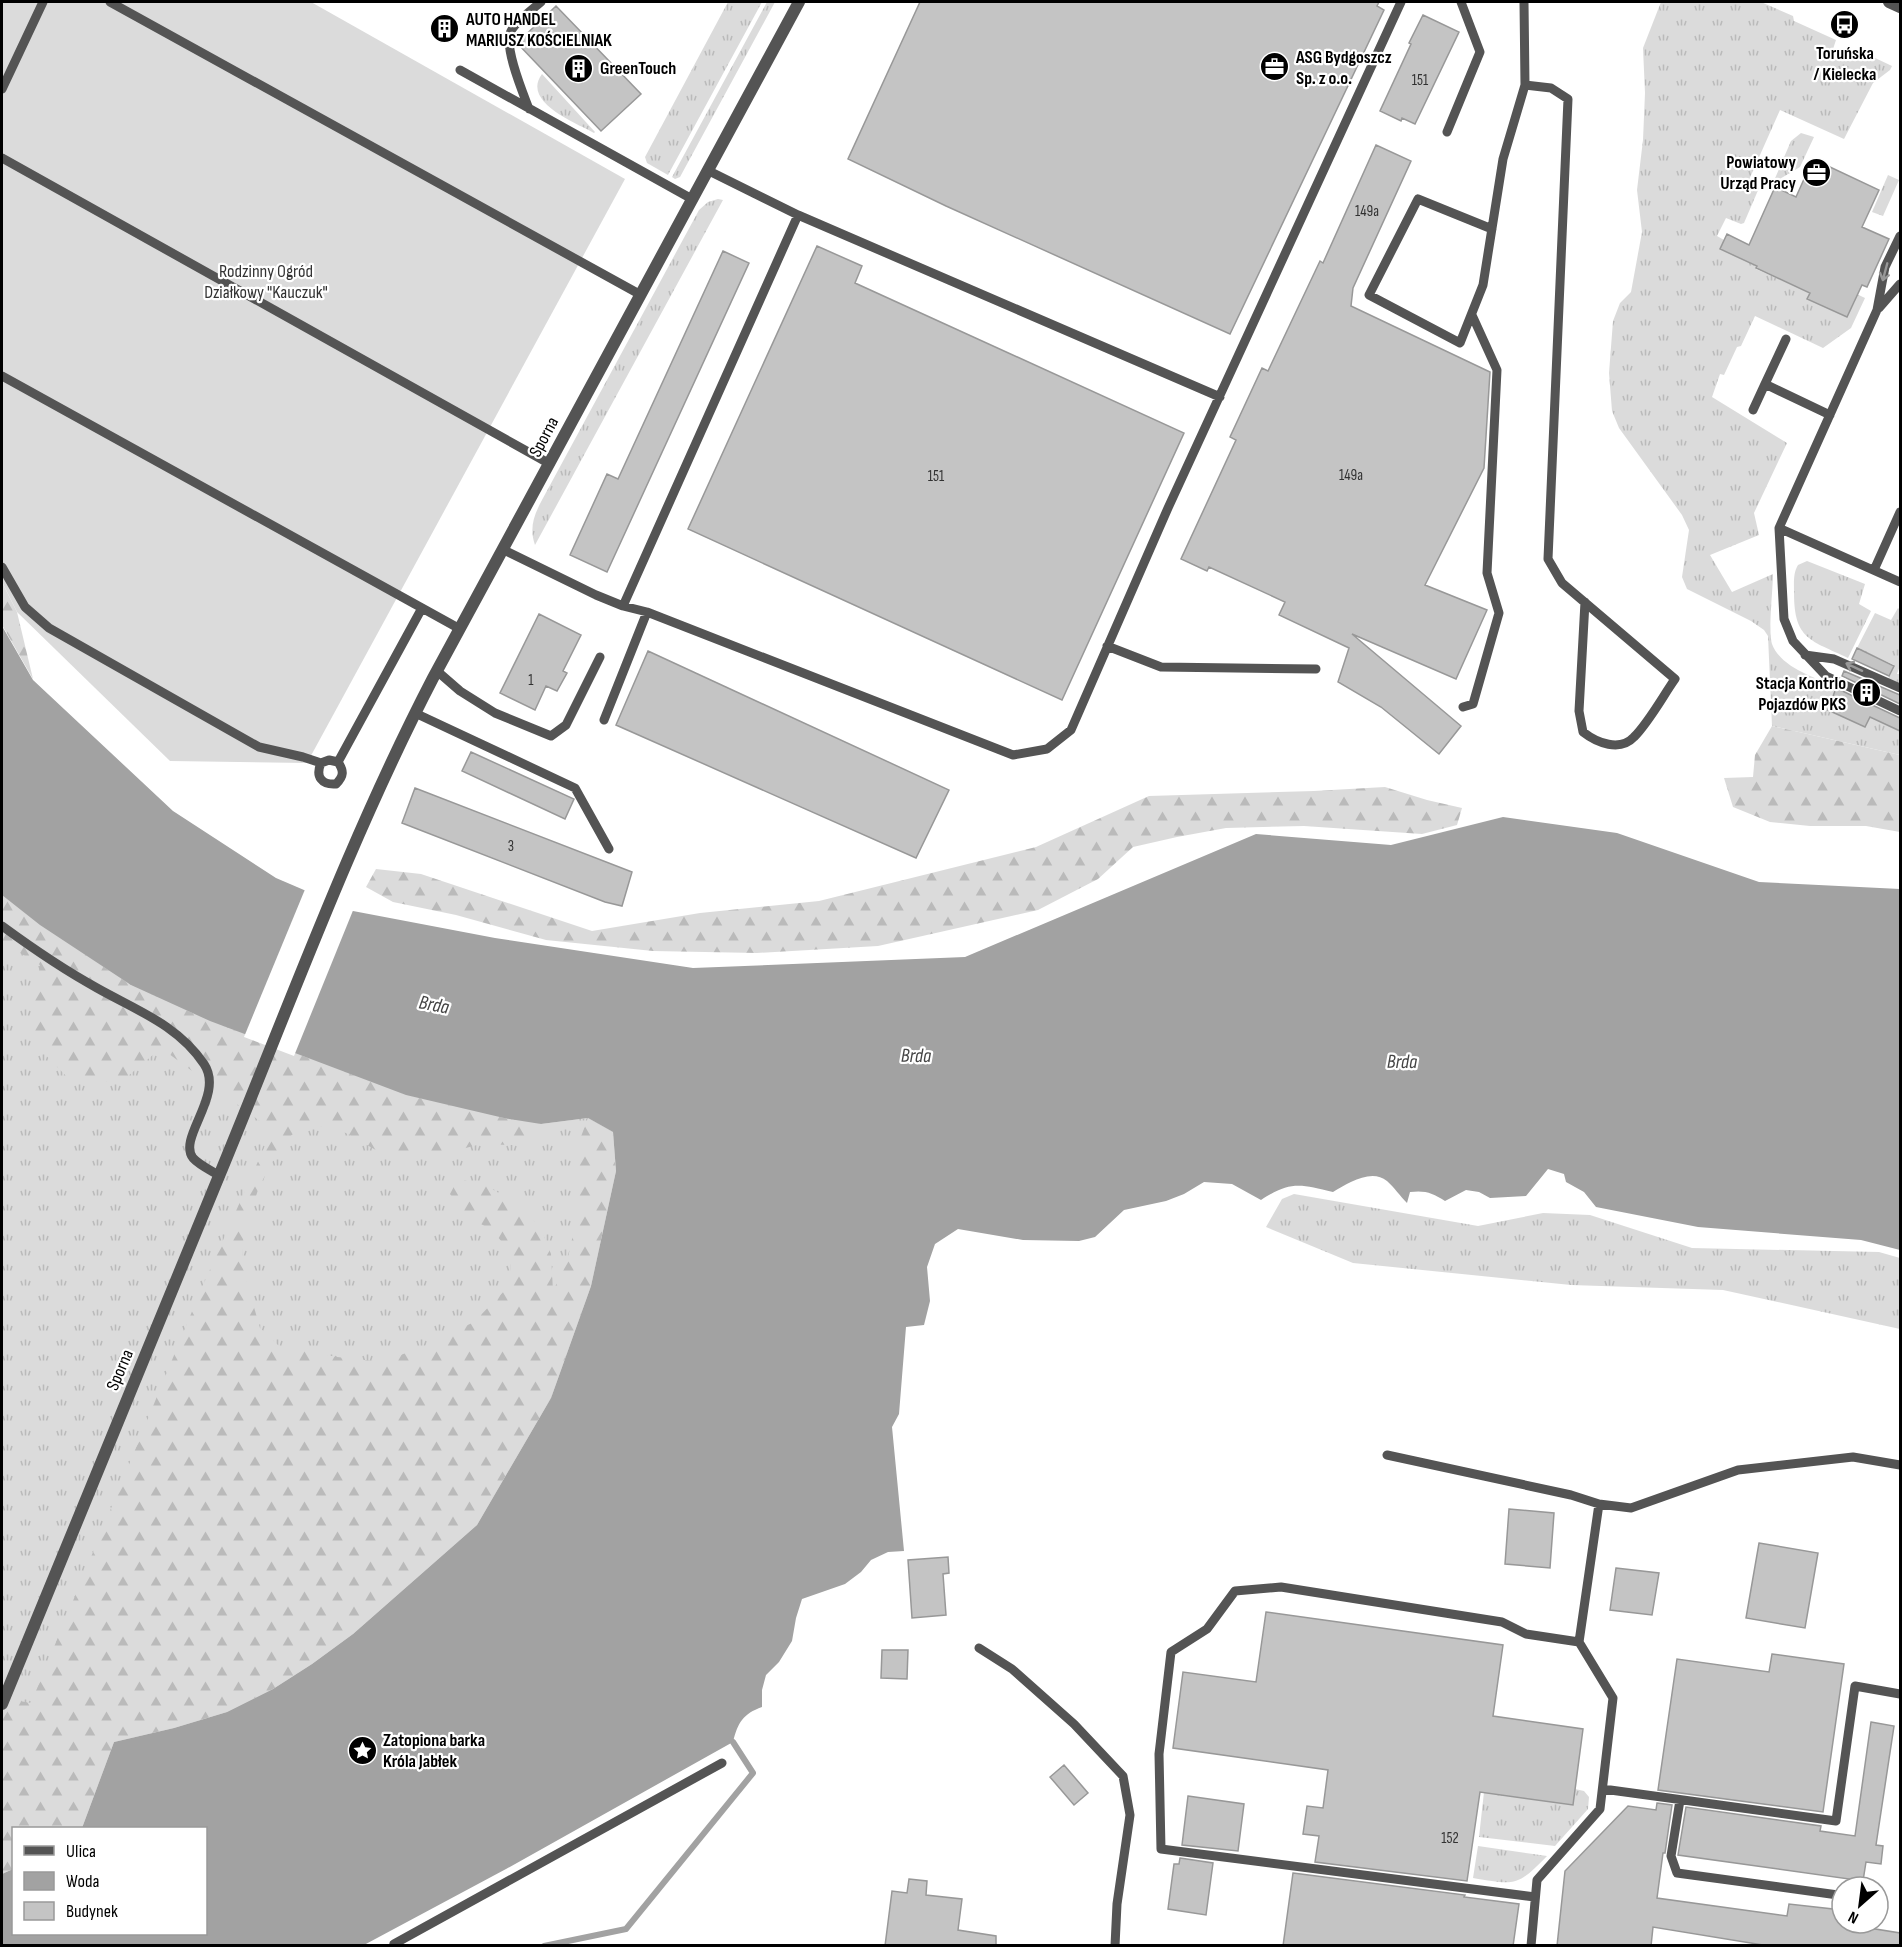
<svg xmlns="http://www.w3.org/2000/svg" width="1902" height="1947" viewBox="0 0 1902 1947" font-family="'Sofia Sans Condensed',sans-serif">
  <defs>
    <pattern id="grass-tufts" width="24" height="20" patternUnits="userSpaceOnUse" patternTransform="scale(1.5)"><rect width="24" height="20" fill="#dbdbdb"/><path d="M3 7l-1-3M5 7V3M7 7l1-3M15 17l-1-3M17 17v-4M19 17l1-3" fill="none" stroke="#bababa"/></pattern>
    <pattern id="forest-firs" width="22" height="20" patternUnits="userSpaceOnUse" patternTransform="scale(1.5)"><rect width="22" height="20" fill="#dbdbdb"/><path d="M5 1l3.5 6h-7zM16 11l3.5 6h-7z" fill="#bababa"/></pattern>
  </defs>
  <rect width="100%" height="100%" fill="#fff"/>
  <!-- grass -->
  <path fill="url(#grass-tufts)" d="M728 2H762L668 175 647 163 645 157Z
    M767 2H775L680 177 675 179 672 177Z
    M1661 2H1761L1793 16 1794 21 1836 40 1832 52 1848 60 1854 48 1892 66 1890 70 1873 83 1844 139 1780 110 1748 182 1759 188 1744 223 1741 224 1726 218 1717 236 1724 240 1720 249 1757 266 1756 269 1810 293 1847 317 1855 301 1839 294 1842 287 1865 298 1851 328 1823 348 1755 316 1741 346 1737 347 1724 375 1720 374 1712 397 1787 443 1754 513 1759 535 1710 555 1732 592 1773 574C1773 589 1768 632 1772 644 1781 668 1816 678 1837 687L1832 699 1865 727 1870 717 1900 731V755L1772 726 1768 636 1764 630 1751 621 1687 589 1682 577 1689 530 1682 515 1619 428 1612 411 1609 373 1613 321 1620 303 1631 292 1642 232 1637 190 1643 140 1645 93 1643 48Z
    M542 74 595 132 594 133C576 123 521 102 542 74Z
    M1801 133 1814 137 1800 167 1773 183 1791 141Z
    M1888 175 1899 180 1883 216 1872 212Z
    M718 199 723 200 535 545C529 528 534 515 542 500L699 210 708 202Z
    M1807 561 1865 584 1859 604 1871 611 1848 658C1811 640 1794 640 1794 593 1794 583 1793 573 1798 565Z
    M1898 608 1900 610 1899 658 1900 666 1897 674H1900V685L1888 679 1894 665 1857 648 1875 613 1891 620Z
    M2 895 541 1124 588 1118 613 1132 551 1398 2 1722Z
    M1294 1194 1478 1226 1543 1213 1590 1215 1692 1248 1879 1252 1900 1258V1329L1723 1290 1571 1285 1353 1263 1266 1227 1282 1199Z
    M1575 1789 1584 1791 1589 1797 1588 1809 1555 1846 1479 1837 1484 1792Z
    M1478 1846 1547 1856C1517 1887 1515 1885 1473 1878Z"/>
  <!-- forest -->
  <path fill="url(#forest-firs)" d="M2 582 17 612 33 679 2 625Z
    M1772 726 1900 755V832L1866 826H1810L1770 822 1733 807 1724 778 1753 777 1755 755Z
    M1385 787 1427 800 1462 808 1457 825 1422 834 1304 826 1226 828 1177 837 1133 847 1098 879 1038 910 878 946 757 953 653 951 546 940 456 915 393 902 366 887 376 869 421 874 592 931 700 913 819 901 1036 847 1149 796 1314 791Z
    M2 895 40 925 131 985 210 1021 406 1095 504 1118 541 1124 534 1136 513 1145 481 1144 454 1151 381 1153 346 1133 307 1123 283 1142 259 1187 244 1232 242 1263 251 1297 260 1328 279 1346 337 1357 382 1362 422 1347 474 1322 510 1285 511 1253 492 1230 466 1216 450 1194 458 1179 485 1185 511 1200 540 1226 551 1254 553 1291 567 1262 576 1221V1150L588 1118 613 1132 616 1171 591 1286 551 1398 477 1525 353 1634 312 1664 273 1689 227 1712 174 1728 114 1742 82 1828H14L13 1869 2 1874V1698L31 1703 200 1292 272 1130 161 1048 121 1082 70 1080 29 1038 40 965 2 942Z"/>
  <!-- garden -->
  <path fill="#dbdbdb" d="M2 2H311L625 179 307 763 170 761 17 612 2 582Z"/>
  <!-- water -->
  <path fill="#a2a2a2" d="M2 626 33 680 173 811 276 878 353 911 495 938 693 968 965 957 1256 834 1391 845 1503 817 1617 833 1759 882 1900 889V1250L1861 1240 1698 1227 1596 1207 1584 1192 1566 1182 1564 1174 1548 1169 1526 1196 1490 1198 1479 1192 1466 1190 1445 1201C1433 1193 1425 1190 1410 1192L1407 1203C1400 1196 1394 1187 1387 1181 1371 1168 1347 1184 1333 1192 1300 1184 1290 1181 1261 1200L1232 1184 1204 1182 1184 1194 1166 1201 1124 1210 1095 1237 1079 1241 1023 1240 958 1229 935 1244 927 1267 930 1301 924 1325 906 1327 899 1414 892 1427 904 1551 888 1552 871 1560 861 1572 845 1584 802 1599 796 1618 792 1641 779 1662 766 1675 762 1690V1707C743 1714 738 1722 733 1742L506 1869 364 1945H2V1874L13 1869 14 1934H206V1828H82L114 1742 174 1728 227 1712 273 1689 312 1664 353 1634 477 1525 551 1398 591 1286 616 1171 613 1132 588 1118 541 1124 504 1118 406 1095 210 1021 131 985 40 925 2 895Z"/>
  <!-- pier -->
  <path fill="#fff" d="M306 887 354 908 294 1056 244 1037Z"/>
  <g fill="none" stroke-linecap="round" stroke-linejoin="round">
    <!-- stream -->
    <path stroke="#a2a2a2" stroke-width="6" d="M544 1946 626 1929 753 1773 733 1742"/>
  </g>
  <!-- building -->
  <path fill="#c4c4c4" stroke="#989898" stroke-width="1.5" d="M920 2H1379L1377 6 1384 10 1230 334 946 206 848 159Z
    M556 6 641 94 601 131 517 43Z
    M1423 15 1459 32 1415 124 1402 118 1401 121 1380 111 1411 44 1409 43Z
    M1376 145 1411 161 1353 288 1351 306 1490 372 1484 468 1425 585 1487 610 1456 679 1352 634 1461 726 1439 754 1381 707 1338 682 1349 648 1279 615 1285 602 1209 567 1207 571 1181 559 1236 440 1230 437 1262 368 1268 371 1320 261 1323 263Z
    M1813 159 1879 190 1862 227 1889 239 1867 287 1862 285 1847 317 1807 299 1810 293 1756 268 1757 266 1720 249 1727 234 1749 245 1775 187 1796 197Z
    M817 246 862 266 855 283 1184 433 1062 700 688 529Z
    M723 251 749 263 607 572 570 555 607 474 618 479Z
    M539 614 581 635 563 671 567 673 557 691 546 686 535 710 500 693Z
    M1857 648 1894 666 1889 676 1852 659Z
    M648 651 949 790 916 858 616 725Z
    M1844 671 1900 695V704L1842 676Z
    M1836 688 1900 718V731L1870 717 1865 727 1828 710Z
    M471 752 574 799 565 819 462 771Z
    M415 788 632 872 622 906 605 902 402 823Z
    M1509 1509 1554 1513 1550 1568 1505 1564Z
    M1759 1543 1818 1553 1805 1628 1746 1618Z
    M948 1557 949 1573 943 1574 946 1615 912 1618 908 1560Z
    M1616 1568 1659 1573 1652 1615 1610 1610Z
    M1266 1612 1503 1645 1493 1716 1583 1729 1573 1805 1480 1792 1467 1881 1315 1862 1319 1836 1303 1834 1307 1806 1323 1808 1328 1770 1173 1748 1183 1672 1256 1682Z
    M882 1650H908L907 1679 881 1678Z
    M1772 1654 1844 1664 1823 1812 1658 1790 1677 1659 1769 1672Z
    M1871 1722 1894 1726 1876 1845 1883 1846 1881 1864 1866 1862 1863 1881 1678 1855 1686 1807 1821 1826 1820 1831 1855 1836Z
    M1064 1765 1088 1793 1074 1805 1050 1777Z
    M1188 1796 1244 1804 1238 1851 1182 1845Z
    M1657 1803 1672 1805 1665 1853H1663L1657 1898 1787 1916 1789 1904 1842 1910V1923H1857V1926L1900 1933V1946H1769L1653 1927 1651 1946H1557L1565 1871 1628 1806 1656 1810Z
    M1180 1858 1213 1863 1206 1915 1168 1909 1174 1864H1179Z
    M1293 1873 1465 1895 1464 1897 1519 1904 1513 1946H1283Z
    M909 1879 927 1881 926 1895 962 1899 958 1930 996 1936V1946H885L892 1891 907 1893Z"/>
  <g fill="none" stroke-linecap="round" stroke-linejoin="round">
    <!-- service -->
    <path stroke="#545454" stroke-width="9" d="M110 2 641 295
      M460 70 692 199
      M1525 85 1551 88 1568 99 1548 559 1562 583 1675 679C1663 696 1649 722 1634 737 1620 752 1597 743 1583 732L1579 711 1585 602
      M2 89 43 2
      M529 109C523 93 503 46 511 31 517 20 532 10 541 2
      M1447 132 1480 52 1461 2
      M2 158 550 464
      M707 170 798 215 1220 397
      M1492 229 1418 199 1369 295 1460 343 1483 285 1503 159 1525 85 1524 2
      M1900 236 1885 267 1877 310 1779 528 1900 582
      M1879 308 1900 284
      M2 376 460 629
      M1765 384 1786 339
      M1753 410 1765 384 1830 415
      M1779 528 1784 619 1793 641 1826 676 1900 711
      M504 550 596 595 623 606 647 612 1013 755 1047 749 1071 730 1168 508 1401 2
      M2 567 25 607 49 628 259 747 303 757 321 763 329 760 338 762C344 771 344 776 336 784 322 785 315 777 321 763
      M1874 570 1900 512
      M623 606 798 215
      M1107 646 1161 667 1316 669
      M1805 655 1834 659 1900 688
      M437 671 460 691 495 713 551 736 566 725 600 657
      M1463 707 1473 704 1499 613 1487 573 1497 370 1472 315
      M415 713 575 788 609 849
      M604 720 647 612
      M338 762 422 608
      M2 926C32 948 64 970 97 988 136 1010 178 1025 204 1064 225 1095 177 1138 193 1158 199 1165 212 1171 220 1176
      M1387 1455 1571 1495 1599 1504
      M979 1648 1012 1669 1074 1724 1123 1776 1130 1815 1117 1904 1115 1946
      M1603 1789 1836 1821 1855 1686 1900 1694
      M1680 1800 1671 1856 1677 1873 1838 1895
      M1535 1897 1161 1849 1159 1754 1171 1652 1207 1629 1235 1591 1281 1587 1502 1622 1526 1634 1579 1642
      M395 1946 394 1944 722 1763
      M1531 1946 1537 1880 1600 1809 1613 1698 1579 1642 1599 1504 1631 1508 1738 1470 1853 1457 1900 1465"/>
    <!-- tertiary -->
    <path stroke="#545454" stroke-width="12" d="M1889 2 1900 7
      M2 1704C74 1528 147 1352 219 1176 288 1009 350 838 433 678L799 2"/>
  </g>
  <!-- one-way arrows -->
  <defs><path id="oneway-shaft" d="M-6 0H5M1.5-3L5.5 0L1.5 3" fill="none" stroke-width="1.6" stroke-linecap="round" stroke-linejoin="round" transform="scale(1.5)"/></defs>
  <g stroke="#989898">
    <use href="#oneway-shaft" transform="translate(1885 272) rotate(105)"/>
    <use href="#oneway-shaft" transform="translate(1854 667) rotate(-155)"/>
  </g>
  <!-- icons -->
  <defs>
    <symbol id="bus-disc" viewBox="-11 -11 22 22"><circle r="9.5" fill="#000" stroke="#fff"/><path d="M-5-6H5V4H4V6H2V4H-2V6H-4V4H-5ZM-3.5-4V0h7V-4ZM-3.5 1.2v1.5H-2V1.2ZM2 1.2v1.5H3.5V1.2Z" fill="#fff"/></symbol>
    <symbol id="building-disc" viewBox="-11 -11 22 22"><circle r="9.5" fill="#000" stroke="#fff"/><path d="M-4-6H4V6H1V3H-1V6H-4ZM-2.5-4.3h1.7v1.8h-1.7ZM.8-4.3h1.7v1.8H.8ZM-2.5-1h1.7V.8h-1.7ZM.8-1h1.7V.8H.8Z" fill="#fff"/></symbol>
    <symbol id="office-disc" viewBox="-11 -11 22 22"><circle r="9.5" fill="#000" stroke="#fff"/><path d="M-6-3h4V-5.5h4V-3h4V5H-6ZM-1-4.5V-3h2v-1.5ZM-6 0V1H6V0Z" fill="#fff"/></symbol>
    <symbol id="sight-disc" viewBox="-11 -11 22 22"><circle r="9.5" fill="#000" stroke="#fff"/><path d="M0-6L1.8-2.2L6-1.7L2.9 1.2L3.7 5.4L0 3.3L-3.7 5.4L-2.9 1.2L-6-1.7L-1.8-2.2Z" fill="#fff"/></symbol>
  </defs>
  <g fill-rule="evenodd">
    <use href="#bus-disc" x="1828" y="8" width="33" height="33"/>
    <use href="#building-disc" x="428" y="12" width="33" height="33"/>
    <use href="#office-disc" x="1258" y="50" width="33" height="33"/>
    <use href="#building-disc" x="562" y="52" width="33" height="33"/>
    <use href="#office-disc" x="1800" y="156" width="33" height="33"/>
    <use href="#building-disc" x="1850" y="676" width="33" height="33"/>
    <use href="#sight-disc" x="346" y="1734" width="33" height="33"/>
  </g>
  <g text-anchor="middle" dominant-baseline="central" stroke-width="4.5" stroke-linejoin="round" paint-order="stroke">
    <!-- number labels -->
    <g font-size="15" fill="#313131">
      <text x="1420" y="80">151</text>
      <text x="1367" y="211">149a</text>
      <text x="1351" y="475">149a</text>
      <text x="936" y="476">151</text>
      <text x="531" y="680">1</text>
      <text x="511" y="846">3</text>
      <text x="1450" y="1838">152</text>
    </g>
    <!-- poi labels -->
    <g font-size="18" font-weight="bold" fill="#000" stroke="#fff" text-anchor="start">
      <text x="466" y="19">AUTO HANDEL<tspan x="466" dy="21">MARIUSZ KOŚCIELNIAK</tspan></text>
      <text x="1845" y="53" text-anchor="middle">Toruńska<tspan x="1845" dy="21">/ Kielecka</tspan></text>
      <text x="1296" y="57">ASG Bydgoszcz<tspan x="1296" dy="21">Sp. z o.o.</tspan></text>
      <text x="600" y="68">GreenTouch</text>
      <text x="1796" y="162" text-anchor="end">Powiatowy<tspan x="1796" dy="21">Urząd Pracy</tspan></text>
      <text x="1846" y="683" text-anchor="end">Stacja Kontrlo<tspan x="1846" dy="21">Pojazdów PKS</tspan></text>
      <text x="383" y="1740">Zatopiona barka<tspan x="383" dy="21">Króla Jabłek</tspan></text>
    </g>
    <!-- park labels -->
    <g font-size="18" fill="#323232" stroke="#fff">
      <text x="266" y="271">Rodzinny Ogród<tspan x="266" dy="21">Działkowy "Kauczuk"</tspan></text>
    </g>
    <!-- street labels -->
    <g font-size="18" fill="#000" stroke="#fff">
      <text transform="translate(544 437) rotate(-62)">Sporna</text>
      <text transform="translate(120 1370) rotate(-67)">Sporna</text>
    </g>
    <!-- water labels -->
    <g font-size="20" font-style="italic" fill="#434343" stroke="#fff">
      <text transform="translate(434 1005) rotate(11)">Brda</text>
      <text transform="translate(916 1056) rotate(1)">Brda</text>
      <text transform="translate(1402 1062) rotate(1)">Brda</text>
    </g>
  </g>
  <!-- border -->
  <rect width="1902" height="1947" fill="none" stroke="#000000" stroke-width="6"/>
  <!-- legend -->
  <rect x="12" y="1827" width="195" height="108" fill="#ffffff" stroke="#999999" stroke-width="1.5"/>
  <rect x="24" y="1846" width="30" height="9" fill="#545454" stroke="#999999" stroke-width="1.5"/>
  <text x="66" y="1857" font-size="18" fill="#000000">Ulica</text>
  <rect x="24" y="1872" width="30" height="18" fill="#a2a2a2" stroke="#999999" stroke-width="1.5"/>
  <text x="66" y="1887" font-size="18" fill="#000000">Woda</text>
  <rect x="24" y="1902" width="30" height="18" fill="#c4c4c4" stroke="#999999" stroke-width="1.5"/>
  <text x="66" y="1917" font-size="18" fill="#000000">Budynek</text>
  <!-- north arrow -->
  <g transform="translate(1860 1905) rotate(208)"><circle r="28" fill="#ffffff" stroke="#999999" stroke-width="1.5"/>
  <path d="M0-4.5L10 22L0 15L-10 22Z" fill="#000000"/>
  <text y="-9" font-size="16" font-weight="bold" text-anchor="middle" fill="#000000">N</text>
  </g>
</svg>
